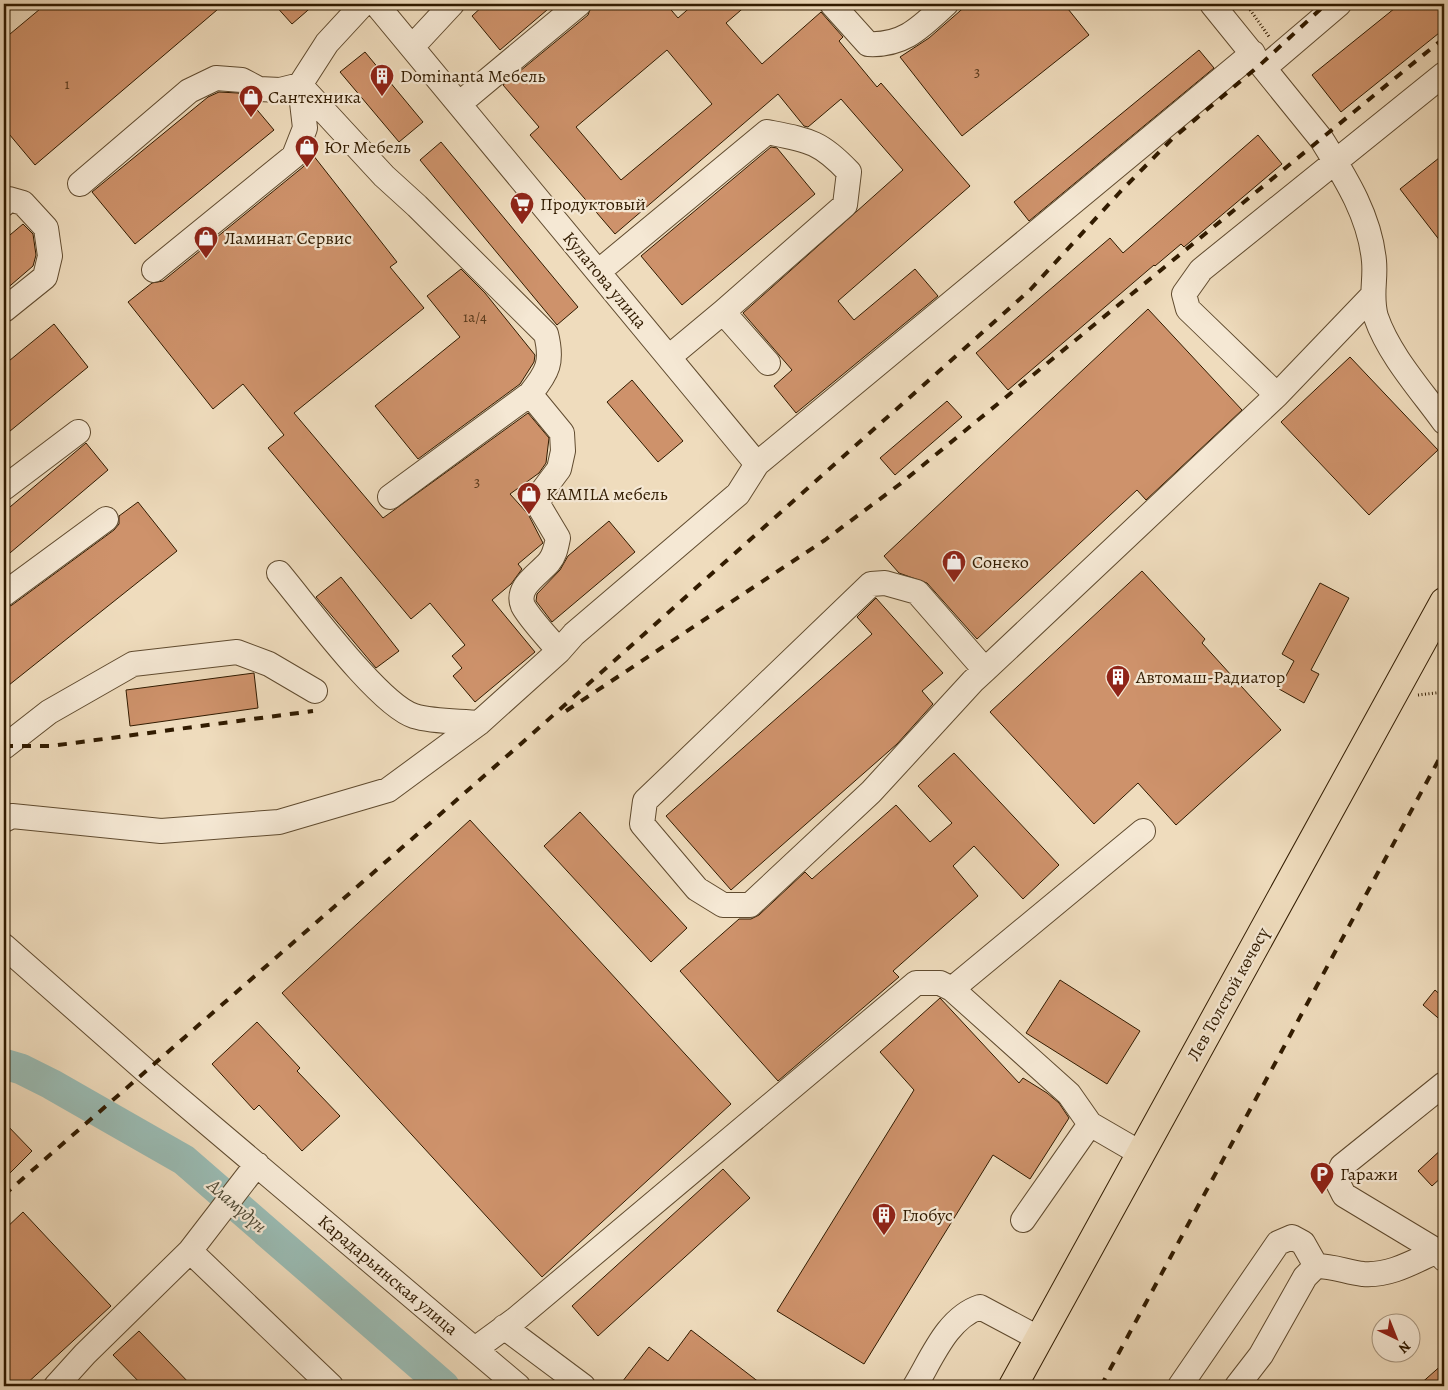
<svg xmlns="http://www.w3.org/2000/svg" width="1448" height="1390" viewBox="0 0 1448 1390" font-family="Alegreya,serif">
  <rect width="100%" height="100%" fill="#efdcbd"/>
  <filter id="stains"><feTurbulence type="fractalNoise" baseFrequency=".004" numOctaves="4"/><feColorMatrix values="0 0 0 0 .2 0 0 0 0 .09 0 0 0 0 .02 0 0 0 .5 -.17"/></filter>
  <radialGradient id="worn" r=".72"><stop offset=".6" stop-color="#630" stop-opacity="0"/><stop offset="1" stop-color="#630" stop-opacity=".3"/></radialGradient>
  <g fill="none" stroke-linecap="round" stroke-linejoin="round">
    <!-- river -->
    <path stroke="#9abbb3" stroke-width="31" d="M4 1064 21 1069 51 1084 184 1160 444 1386"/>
  </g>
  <!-- building -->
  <path fill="#ce926b" stroke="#311b00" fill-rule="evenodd" d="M46 4H224L35 165 4 128V39Z
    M274 4H315L292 24Z
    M485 4H554L500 50 472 16Z
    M592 4H666L678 18 694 4H748L726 23 762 64 821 12 843 37 839 41 877 87 881 83 970 186 838 301 854 320 915 269 938 296 796 413 774 386 792 370 743 313 903 170 841 99 808 127 804 126 778 94 615 234 530 135 539 127 503 85 588 15ZM667 50 712 104 621 180 576 127Z
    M968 4H1064L1089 35 962 136 900 57 929 38Z
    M1400 4H1444V29L1341 112 1312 75Z
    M1199 50 1214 68 1029 221 1014 202Z
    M365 52 423 122 399 142 340 72Z
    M219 92 238 93 248 99 274 130 135 244 92 192 208 97Z
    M1258 135 1282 164 1184 247 1181 244 1155 266 1154 265 1008 390 976 353 1110 238 1123 253Z
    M441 142 578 307 557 325 420 160Z
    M771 147 777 148 815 194 682 305 641 256Z
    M1444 154V246L1400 189Z
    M313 155 397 262 390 267 424 308 294 413 383 518 528 413 549 438 546 463 539 473 510 494 528 514 543 543 518 564 522 569 511 584 492 600 535 652 475 702 453 676 462 668 452 656 465 645 430 603 411 619 268 448 284 435 243 384 213 409 128 302 152 283 163 281 303 167Z
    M23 224 33 234 36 255 33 266 4 291V240Z
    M461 269 485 293 535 355 534 362 520 384 418 459 375 406 460 337 427 296Z
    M1148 309 1242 410 1146 500 1137 490 977 639 927 583 899 573 884 556Z
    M54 324 88 367 4 436V365Z
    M1350 357 1438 450 1369 515 1281 422Z
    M632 380 683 441 658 462 607 402Z
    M947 401 962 417 895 475 880 458Z
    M86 443 108 470 4 558V512Z
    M138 502 177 551 4 689V609L12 605 114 530 119 524V516Z
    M609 521 635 552 552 622 536 601 537 594 560 570 568 556Z
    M1142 571 1205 639 1202 643 1281 730 1176 825 1138 783 1094 824 990 712Z
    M341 577 399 651 376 668 316 597Z
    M1320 583 1349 598 1311 670 1319 674 1304 703 1279 689 1294 661 1282 654Z
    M876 598 943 673 922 691 933 704 897 744 731 890 666 816 872 634 857 617Z
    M254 673 258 708 130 726 126 690Z
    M954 753 1059 865 1023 899 974 846 953 866 978 896 893 971 899 977 778 1081 680 971 739 919H751L759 915 805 872 812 879 896 805 930 842 952 823 918 786Z
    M580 812 687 928 651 962 544 846Z
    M470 820 731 1104 542 1277 282 993Z
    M1060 980 1140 1031 1107 1084 1026 1033Z
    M1435 990 1444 998V1023L1423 1005Z
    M940 998 1019 1083 1023 1078 1047 1093 1059 1103 1069 1118 1030 1179 993 1155 864 1364 777 1311 914 1090 880 1052Z
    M257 1022 300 1068 297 1071 340 1116 302 1151 259 1105 254 1110 212 1064Z
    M4 1122 32 1151 4 1179Z
    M1444 1147V1175L1432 1186 1418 1171Z
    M723 1169 750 1198 598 1336 572 1306Z
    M23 1212 111 1306 24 1386H4V1230Z
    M691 1330 764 1386H619L649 1347 668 1361Z
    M139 1331 192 1386H143L113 1355Z
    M1444 1363V1386H1418Z"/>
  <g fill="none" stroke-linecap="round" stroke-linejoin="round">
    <defs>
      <path id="minor" d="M376 4 757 464
        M832 4 868 44C904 46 921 27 946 4
        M1212 4 1322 140C1345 177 1370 216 1374 261 1376 281 1370 296 1376 317 1389 355 1421 390 1444 422
        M412 47 452 4
        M1264 68 1339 4
        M459 104 579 4
        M80 184 189 91 216 78 242 80 259 89 280 90 300 85 384 176 417 206 546 334C553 362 548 372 530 394L390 497
        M4 204 9 199 23 203 46 228 50 256 45 277 4 310
        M154 270 294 156 305 128 300 85 327 43 363 4
        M598 272 767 132C808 140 820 141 849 172L845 205 723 312
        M669 357 723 312 768 363
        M530 394 562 433 563 451 559 469 544 489 540 497 539 506 558 538C556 547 555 555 549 562 539 574 515 587 523 606 529 618 550 640 559 651
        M1277 395 1188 309 1184 294 1201 270 1444 74
        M4 488 78 432
        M279 573C306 605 379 705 414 716 434 722 458 721 479 723
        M4 594 106 519
        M985 670 917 592 885 583 871 584 645 801 642 824 697 889 723 905H750L871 792 973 681 985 670 1277 395 1371 297
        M4 747 49 712 133 664 237 652 269 664 315 691
        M4 820 12 816 161 831 279 822 388 790 479 723 559 651 574 634 738 494 757 464 1253 53
        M4 946 146 1071 518 1386
        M952 989 1143 831
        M1444 1084 1342 1166 1336 1179 1344 1195 1437 1251 1444 1259
        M257 1164 190 1251 331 1386
        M1023 1220 1090 1124
        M504 1327 583 1386
        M475 1349 516 1319 916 983H940L952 989 1069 1094 1090 1124 1140 1153
        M56 1386 85 1354 190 1251
        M915 1386C932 1358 947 1318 980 1307L1040 1339
        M1180 1386 1278 1243 1292 1237 1303 1243 1316 1266
        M1237 1386 1261 1355 1305 1277 1316 1266C1333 1266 1347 1272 1363 1274 1390 1276 1413 1262 1437 1251"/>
      <path id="major" d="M1013 1386 1444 602"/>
    </defs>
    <!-- minor casing -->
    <use href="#minor" stroke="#604b2f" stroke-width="26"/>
    <!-- major casing -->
    <use href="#major" stroke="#311b00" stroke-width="30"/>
    <!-- path -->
    <path stroke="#311b00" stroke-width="3" stroke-dasharray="1 2.5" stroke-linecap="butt" d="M1246 4 1270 38
      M1418 695 1444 692"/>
    <!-- minor -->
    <use href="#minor" stroke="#f5e8d4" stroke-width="24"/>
    <!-- major -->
    <use href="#major" stroke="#efdcbd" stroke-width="28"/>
    <!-- rail -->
    <path stroke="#311b00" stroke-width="4" stroke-dasharray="9 9" stroke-linecap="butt" d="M566 711 825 540 900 484 1444 38
      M4 746H51L313 711
      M4 1195 531 735 1030 290 1120 192 1172 139 1261 64 1326 4
      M1101 1386 1444 750"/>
  </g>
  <!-- icons -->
  <defs>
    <symbol id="building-pin" viewBox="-11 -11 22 30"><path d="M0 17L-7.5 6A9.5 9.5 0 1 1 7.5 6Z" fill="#8f2418" stroke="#f5e8d4"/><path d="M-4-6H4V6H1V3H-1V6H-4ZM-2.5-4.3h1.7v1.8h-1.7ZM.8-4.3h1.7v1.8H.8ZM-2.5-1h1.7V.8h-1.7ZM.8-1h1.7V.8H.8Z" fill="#fff"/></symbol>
    <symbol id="shop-pin" viewBox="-11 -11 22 30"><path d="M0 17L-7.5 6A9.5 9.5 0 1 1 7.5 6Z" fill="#8f2418" stroke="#f5e8d4"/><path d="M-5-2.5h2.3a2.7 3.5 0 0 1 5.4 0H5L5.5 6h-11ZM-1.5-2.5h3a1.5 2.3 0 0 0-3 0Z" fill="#fff"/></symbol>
    <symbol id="supermarket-pin" viewBox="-11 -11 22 30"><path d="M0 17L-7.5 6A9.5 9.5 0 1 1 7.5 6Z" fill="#8f2418" stroke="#f5e8d4"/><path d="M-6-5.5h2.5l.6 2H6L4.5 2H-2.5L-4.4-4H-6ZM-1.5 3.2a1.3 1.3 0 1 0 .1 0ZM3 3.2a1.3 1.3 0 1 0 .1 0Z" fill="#fff"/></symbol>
    <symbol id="parking-pin" viewBox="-11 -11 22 30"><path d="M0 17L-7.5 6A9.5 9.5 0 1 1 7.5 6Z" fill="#8f2418" stroke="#f5e8d4"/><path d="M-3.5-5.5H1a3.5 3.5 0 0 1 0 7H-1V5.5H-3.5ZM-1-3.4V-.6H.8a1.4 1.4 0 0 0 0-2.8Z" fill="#fff"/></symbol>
  </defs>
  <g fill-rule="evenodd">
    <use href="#building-pin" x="368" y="62" width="28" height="38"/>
    <use href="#shop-pin" x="237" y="83" width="28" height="38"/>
    <use href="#shop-pin" x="293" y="133" width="28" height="38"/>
    <use href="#supermarket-pin" x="508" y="190" width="28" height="38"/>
    <use href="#shop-pin" x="192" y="224" width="28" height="38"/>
    <use href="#shop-pin" x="515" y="480" width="28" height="38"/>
    <use href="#shop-pin" x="940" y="548" width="28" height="38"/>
    <use href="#building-pin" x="1104" y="663" width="28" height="38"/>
    <use href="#parking-pin" x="1308" y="1160" width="28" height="38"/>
    <use href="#building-pin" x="870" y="1201" width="28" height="38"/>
  </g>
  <g text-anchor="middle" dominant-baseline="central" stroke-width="4.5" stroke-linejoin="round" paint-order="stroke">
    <!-- number labels -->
    <g font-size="15" fill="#58391b">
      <text x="977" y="72">3</text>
      <text x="67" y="84">1</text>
      <text x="475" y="317">1а/4</text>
      <text x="477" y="482">3</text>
    </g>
    <!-- poi labels -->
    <g font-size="18" fill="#311b00" stroke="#f5e8d4" text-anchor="start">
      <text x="400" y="76">Dominanta Мебель</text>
      <text x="268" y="97">Сантехника</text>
      <text x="324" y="147">Юг Мебель</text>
      <text x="540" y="204">Продуктовый</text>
      <text x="224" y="238">Ламинат Сервис</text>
      <text x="546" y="494">KAMILA мебель</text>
      <text x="972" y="562">Сонеко</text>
      <text x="1136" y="677">Автомаш-Радиатор</text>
      <text x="1340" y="1174">Гаражи</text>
      <text x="902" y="1215">Глобус</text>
    </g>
    <!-- street labels -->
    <g font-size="18" fill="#311b00" stroke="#f5e8d4">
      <text transform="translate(605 280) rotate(50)">Кулатова улица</text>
      <text transform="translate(1228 994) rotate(-61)">Лев Толстой көчөсү</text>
      <text transform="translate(388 1275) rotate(40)">Карадарьинская улица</text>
    </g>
    <!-- water labels -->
    <g font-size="19" font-style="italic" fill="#504b36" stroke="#f5e8d4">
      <text transform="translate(237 1206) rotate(41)">Аламүдүн</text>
    </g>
  </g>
  <!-- margin -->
  <rect width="1448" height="1390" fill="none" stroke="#efdcbd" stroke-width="20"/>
  <rect x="5" y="5" width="1438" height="1380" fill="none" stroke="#311b00" stroke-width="2.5"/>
  <rect x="10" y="10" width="1428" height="1370" fill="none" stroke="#311b00"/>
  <!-- north arrow -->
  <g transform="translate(1396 1338) rotate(137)"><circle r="24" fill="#f5e8d4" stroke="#a7967f"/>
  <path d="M0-4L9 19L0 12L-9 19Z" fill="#8f2418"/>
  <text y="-8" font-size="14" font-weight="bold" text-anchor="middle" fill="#311b00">N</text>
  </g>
  <rect width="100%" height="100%" filter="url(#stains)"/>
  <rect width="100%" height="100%" fill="url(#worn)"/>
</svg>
